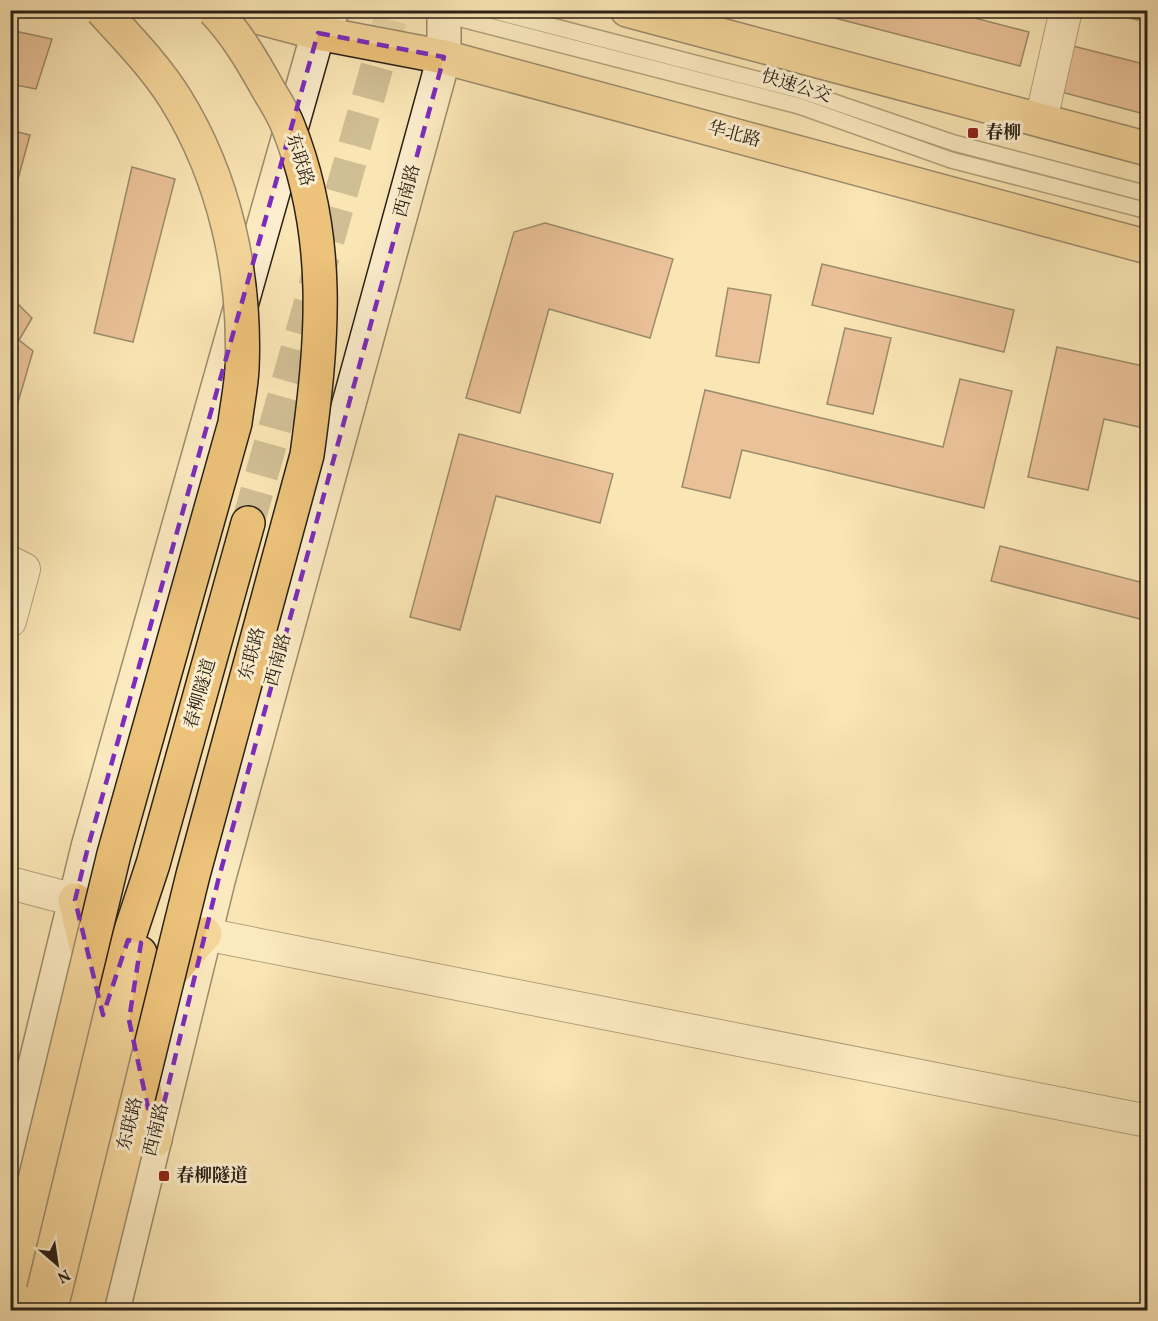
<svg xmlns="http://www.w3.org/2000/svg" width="1158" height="1321" viewBox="0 0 1158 1321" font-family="Vollkorn,'Noto Serif SC',serif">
  <rect width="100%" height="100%" fill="#fae5b4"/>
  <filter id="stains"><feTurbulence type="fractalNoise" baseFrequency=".00333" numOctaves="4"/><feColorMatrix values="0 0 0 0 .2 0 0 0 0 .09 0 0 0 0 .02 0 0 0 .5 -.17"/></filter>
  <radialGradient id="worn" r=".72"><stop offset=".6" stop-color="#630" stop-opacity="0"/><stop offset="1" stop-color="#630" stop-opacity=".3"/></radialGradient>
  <!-- building -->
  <path fill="#d79676" stroke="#292016" stroke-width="1.5" d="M804 10H944L1029 32 1020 66Z
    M1098 10H1140L1138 20Z
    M10 30 52 39 36 89 10 84Z
    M1073 46 1148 65V115L1061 92Z
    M10 130 30 135 10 208Z
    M132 167 175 179 133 342 94 333Z
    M545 223 673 259 650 338 549 309 520 413 466 398 514 232Z
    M822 264 1014 310 1004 352 812 305Z
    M728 288 771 295 759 363 716 356Z
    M11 297 32 318 19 340 33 351 14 416 10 417Z
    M845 328 891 338 873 414 827 404Z
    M1057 347 1148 367V429L1104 419 1088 490 1028 477Z
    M960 379 1012 391 984 508 742 450 730 498 682 487 705 390 943 447Z
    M459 434 613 474 600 523 496 496 460 630 410 617Z
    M1000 546 1148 584V621L991 581Z"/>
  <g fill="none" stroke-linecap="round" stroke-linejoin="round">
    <!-- primary-tunnel -->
    <path stroke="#d0be94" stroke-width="33" stroke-dasharray="33 16" stroke-linecap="butt" d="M248 523 393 10"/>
    <defs>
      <path id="service" d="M490 10 799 90 954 143 1148 194
        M442 14 799 106 951 160 1148 211"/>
      <path id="minor" d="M1041 120 1066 10
        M10 562 24 569 10 621
        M10 883 75 900
        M205 934 1148 1121"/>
      <path id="secondary" d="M10 1168 88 847 318 33 333 10
        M113 1310 218 881 444 57V10"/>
      <path id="primary" d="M231 10 318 33 444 57 1148 247
        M627 10 1148 149
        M75 900 91 967
        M163 982 205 934
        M141 1074 155 1140
        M30 1310 103 1015 153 864 248 523
        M58 1310 129 1020 140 953"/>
    </defs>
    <!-- service casing -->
    <use href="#service" stroke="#5d513e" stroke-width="18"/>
    <!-- minor casing -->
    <use href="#minor" stroke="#5d513e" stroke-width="34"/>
    <!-- secondary casing -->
    <use href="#secondary" stroke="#292016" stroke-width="36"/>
    <!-- primary casing -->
    <use href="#primary" stroke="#292016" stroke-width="36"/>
    <!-- service -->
    <use href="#service" stroke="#fceece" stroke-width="15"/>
    <!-- minor -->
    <use href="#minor" stroke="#fceece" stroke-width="32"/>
    <!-- secondary -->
    <use href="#secondary" stroke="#fceece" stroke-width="33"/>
    <!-- primary -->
    <use href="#primary" stroke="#edc27a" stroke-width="33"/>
    <defs>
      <path id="trunk-bridge" d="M10 1283 114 854 235 423C237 406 241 387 242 369 246 275 225 178 175 98 155 66 127 38 102 10
        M86 1310 193 875 307 455C323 340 332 236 288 126 283 113 275 101 268 89 253 62 236 33 214 10"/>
    </defs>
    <!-- trunk-bridge casing -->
    <use href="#trunk-bridge" stroke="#292016" stroke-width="36" stroke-linecap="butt"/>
    <!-- trunk-bridge -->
    <use href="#trunk-bridge" stroke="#edc27a" stroke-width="33"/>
  </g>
  <!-- marked area -->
  <path d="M0 0H1158V1321H0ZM318 33 444 57 218 881 155 1140 129 1020 141 943 128 940 103 1015 75 900 88 847Z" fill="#fae5b4" fill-opacity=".55" fill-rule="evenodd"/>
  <path fill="none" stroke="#7b2cbf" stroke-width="4.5" stroke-dasharray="12 8" stroke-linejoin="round" d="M318 33 444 57 218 881 155 1140 129 1020 141 943 128 940 103 1015 75 900 88 847Z"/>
  <!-- markers -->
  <g fill="#8f2418" stroke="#fceece" stroke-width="2">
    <rect x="967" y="127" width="12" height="12" rx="3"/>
    <rect x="158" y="1170" width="12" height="12" rx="3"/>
  </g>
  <g text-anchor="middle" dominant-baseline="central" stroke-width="6" stroke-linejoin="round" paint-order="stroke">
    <!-- street labels -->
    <g font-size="18" fill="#292016" stroke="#fceece">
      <text transform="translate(796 87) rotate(17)">快速公交</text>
      <text transform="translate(734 135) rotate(15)">华北路</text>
      <text transform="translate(299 160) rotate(73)">东联路</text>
      <text transform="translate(408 191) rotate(-75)">西南路</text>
      <text transform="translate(253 654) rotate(-75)">东联路</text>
      <text transform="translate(279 660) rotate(-75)">西南路</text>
      <text transform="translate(201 694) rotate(-74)">春柳隧道</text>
      <text transform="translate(131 1124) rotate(-76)">东联路</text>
      <text transform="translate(157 1130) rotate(-76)">西南路</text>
    </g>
    <!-- poi labels -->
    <g font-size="18" font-weight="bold" fill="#292016" stroke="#fceece" text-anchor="start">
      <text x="985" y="133">春柳</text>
      <text x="176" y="1176">春柳隧道</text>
    </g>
  </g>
  <!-- margin -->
  <rect width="1158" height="1321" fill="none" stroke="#fae5b4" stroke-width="36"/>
  <rect x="12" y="12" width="1134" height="1297" fill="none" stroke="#292016" stroke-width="3"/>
  <rect x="18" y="18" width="1122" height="1285" fill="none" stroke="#292016" stroke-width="1.5"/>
  <!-- north arrow -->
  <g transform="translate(57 1264) rotate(151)" stroke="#fceece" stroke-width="4.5" paint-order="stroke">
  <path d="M0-4.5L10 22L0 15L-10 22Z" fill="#292016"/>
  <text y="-9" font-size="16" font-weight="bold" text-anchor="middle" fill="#292016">N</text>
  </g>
  <rect width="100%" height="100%" filter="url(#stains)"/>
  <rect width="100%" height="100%" fill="url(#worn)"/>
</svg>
